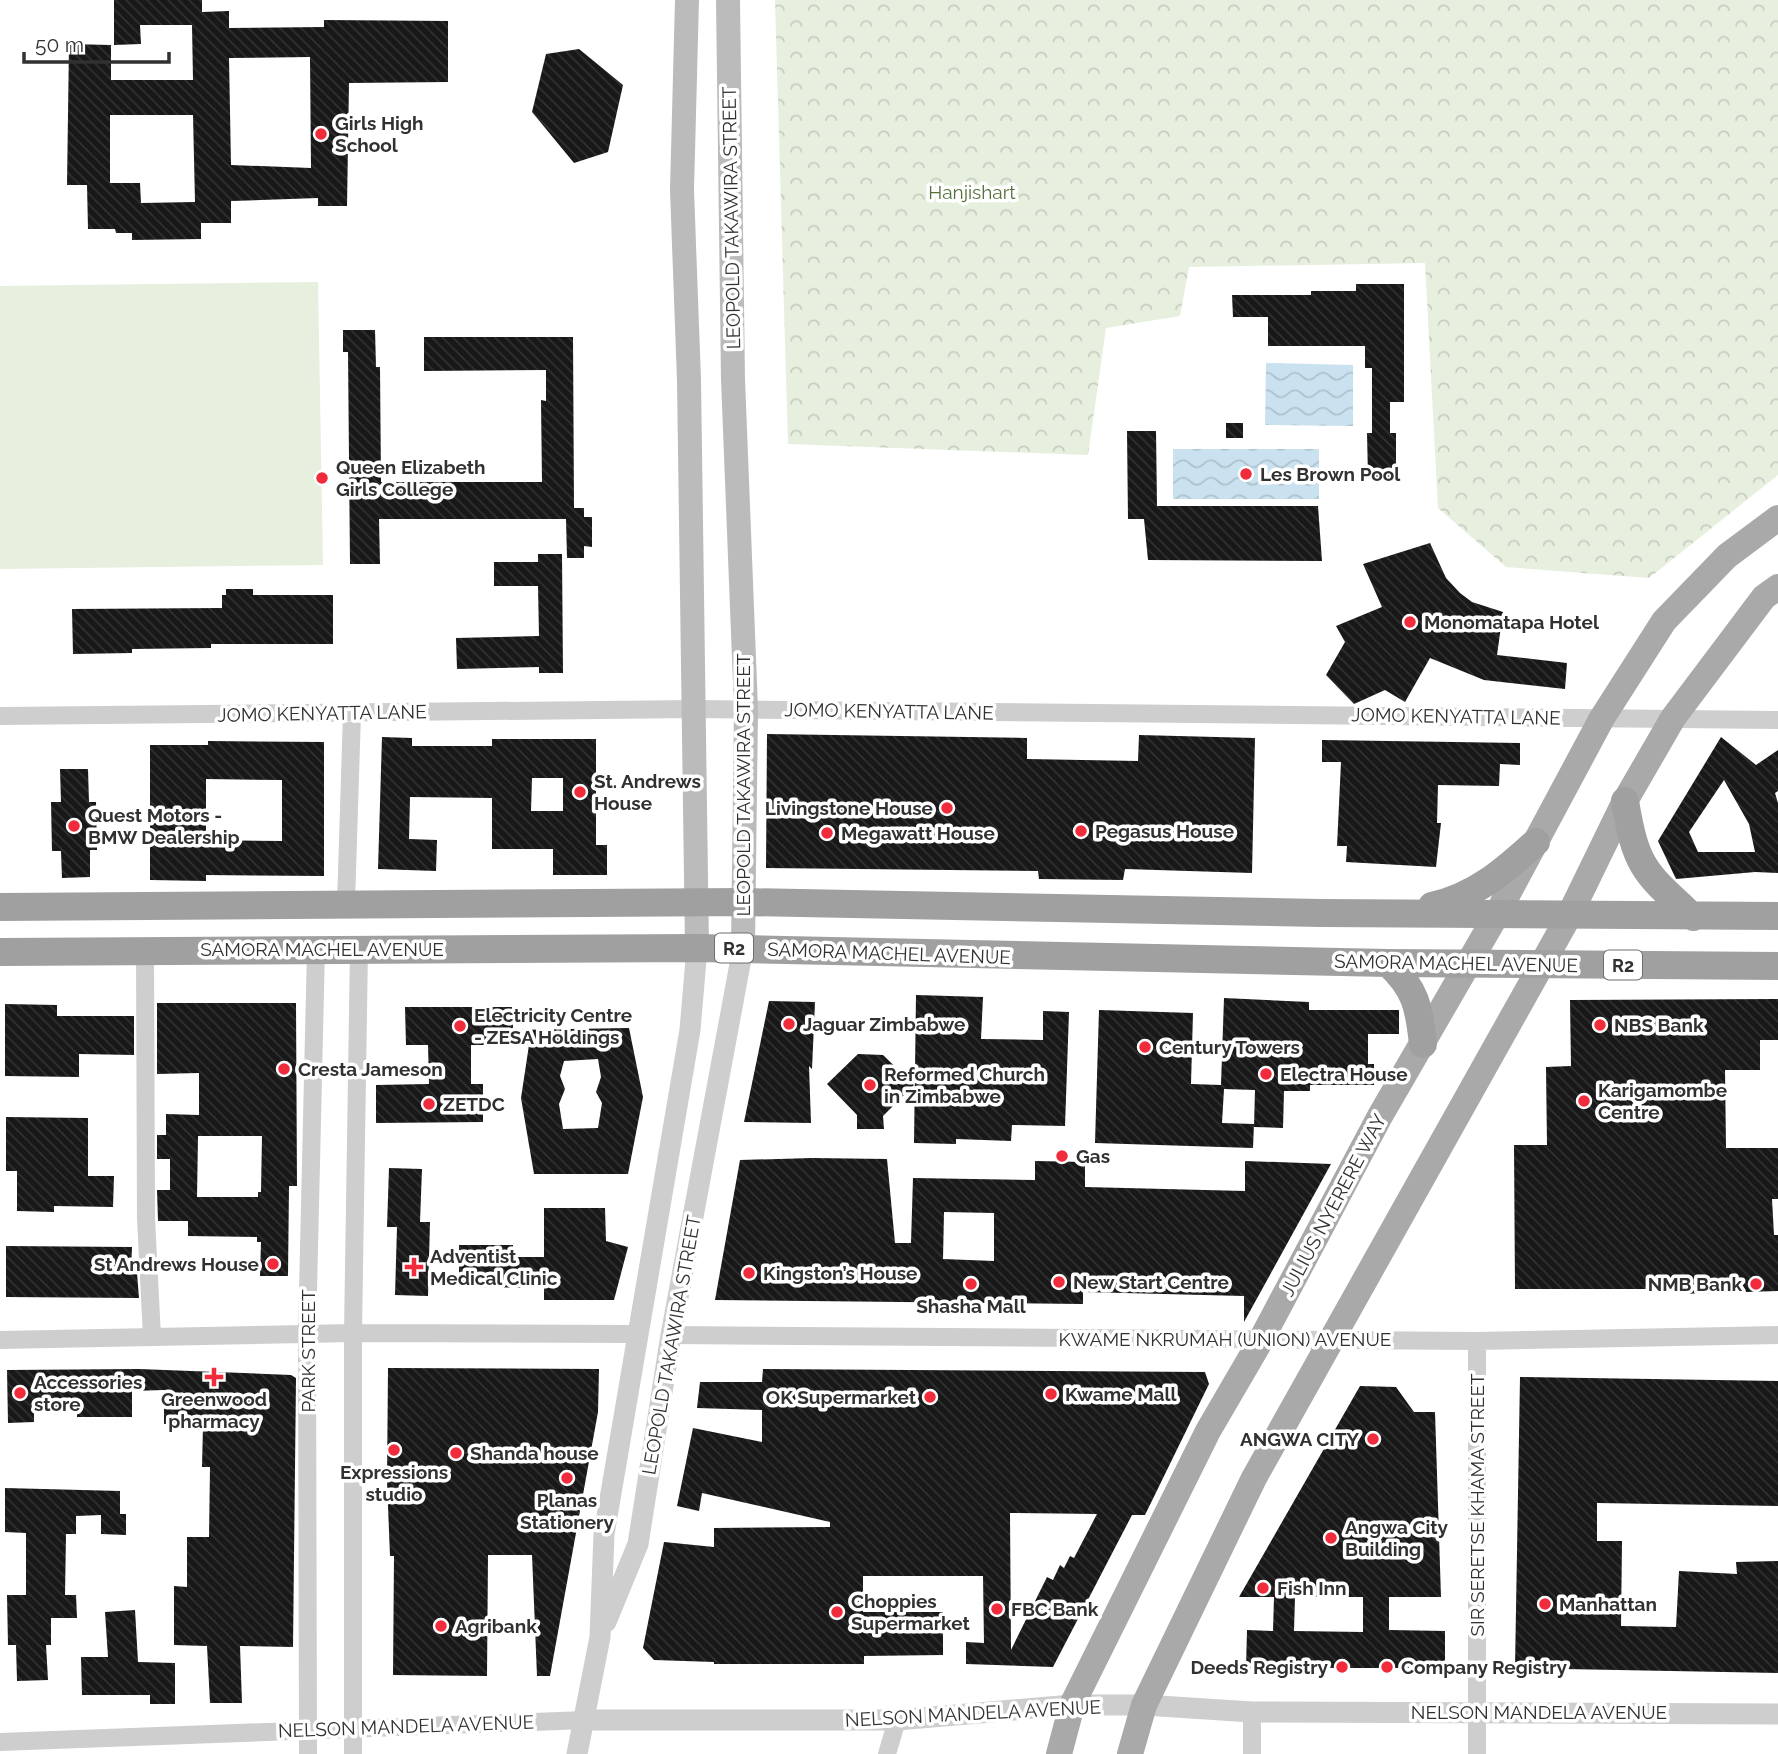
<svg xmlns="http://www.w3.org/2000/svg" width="1778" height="1754" viewBox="0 0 1778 1754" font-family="Raleway,sans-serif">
  <defs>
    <pattern id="park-crowns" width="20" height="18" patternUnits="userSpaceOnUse" patternTransform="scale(1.75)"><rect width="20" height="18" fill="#e7efdf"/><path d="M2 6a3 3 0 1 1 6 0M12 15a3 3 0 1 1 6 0" fill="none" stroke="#c7cdc0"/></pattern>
    <pattern id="water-waves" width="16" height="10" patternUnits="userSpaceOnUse" patternTransform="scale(1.75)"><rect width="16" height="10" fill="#cae1ef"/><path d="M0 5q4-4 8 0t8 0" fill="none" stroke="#aec2cd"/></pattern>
    <pattern id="building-back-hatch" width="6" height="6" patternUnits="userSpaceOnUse" patternTransform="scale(1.75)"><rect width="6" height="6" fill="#181818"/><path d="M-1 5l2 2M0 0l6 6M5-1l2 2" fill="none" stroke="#313131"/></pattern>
  </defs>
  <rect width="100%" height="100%" fill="#fff"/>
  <!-- grass -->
  <path fill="#e7efdf" d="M318 282 323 565 0 569V286Z"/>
  <!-- park -->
  <path fill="url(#park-crowns)" d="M775 0H1778V475L1649 578 1506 567 1438 508 1425 263 1189 267 1180 316 1106 328 1088 455 788 444Z"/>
  <!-- water -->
  <path fill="url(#water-waves)" d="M1266 363 1353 365V426L1265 425Z
    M1173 449H1319V499H1173Z"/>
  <!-- building -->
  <path fill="url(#building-back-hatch)" fill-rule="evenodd" d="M114 0H202V12L229 11V28L324 27V20L448 21V82L349 83 347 206H318V198L231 201V223H201V239L132 240V233H116L115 229H88L87 185H67L69 44 111 45V80H193L192 25H140L141 44 114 45ZM310 57 311 168 231 165 229 58ZM110 115H193L195 202 141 203 140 183H110Z
    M579 49 623 85 608 152 574 163 532 112 546 54Z
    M1356 284H1404V402H1390V433H1396V477H1368L1367 433H1372V368H1365V346H1268V317H1233L1232 295H1311V291H1356Z
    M343 330H375L376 367H380L381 482H542L541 400 546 401V370L424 371V337H573L574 508H584V517H592V547L584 546V558H567L566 519H379L380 564H350L348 352H343Z
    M1226 423H1243V438H1226Z
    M1127 431H1156L1157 506H1318L1322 561 1148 560 1144 519H1128Z
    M1430 543 1446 578 1460 593 1472 602 1503 612 1497 655 1567 663 1565 689 1484 680 1430 658 1405 702 1385 690 1354 704 1326 675 1345 642 1336 626 1382 607 1363 564Z
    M538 554H562L563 673H539V667L457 669 456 638 539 636 538 586H494V562H538Z
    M226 589H253V595H333V644H211V648L132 649V653L73 654 72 609 222 608V595H226Z
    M767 734 1027 738V759L1138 761 1139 735 1255 738 1252 873 1125 869 1123 880 1039 879 1038 871 766 868Z
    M382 737 412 738V746H492V739H596V845H607V875H553V849H492V798L410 797 409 839 437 840 436 871 378 869ZM532 778H563V811H531Z
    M1721 737 1756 765 1778 750V791L1775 793 1778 803V873L1755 872 1676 879 1658 841ZM1724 780 1749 824 1755 852H1698L1689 832Z
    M1322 740 1520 743V765L1500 764 1499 786 1438 785 1437 823H1441L1436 867 1346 862 1347 846H1337L1341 762H1322Z
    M208 741 324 742V876L206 875V881L150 880V745H208ZM206 779 282 780V841L206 840Z
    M60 769H88L89 802H96L97 850H90V877L62 878 61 851H52L51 802H61Z
    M916 995 983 997 981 1039 1043 1040V1011L1069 1012 1065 1126 1012 1125 1011 1141 956 1139V1144L914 1143Z
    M1224 998 1309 1002V1010H1399V1034H1368V1064H1374V1085H1310V1091H1284L1283 1128 1254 1127 1255 1090 1224 1089 1222 1123 1254 1124 1253 1148 1095 1143 1099 1010 1193 1013 1191 1084 1221 1085Z
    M1778 999V1040H1760V1070H1725L1726 1148H1778V1199H1772L1774 1235H1778V1291L1680 1294V1289H1515L1514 1145H1547L1546 1067 1571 1066 1570 1000Z
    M769 1001 815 1002 812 1069 809 1066 811 1123 744 1122Z
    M157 1003H296L297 1186H289L288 1276H260L261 1242H257V1237L188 1236V1221H158L157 1190H170V1159H157V1135H166V1114L199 1115V1073L157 1074ZM198 1136H262L261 1192H258V1197H197Z
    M5 1004 57 1005V1016H134V1055L79 1054V1077L5 1076Z
    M405 1007H513V1030L629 1028 643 1097 628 1174H534L521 1098 529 1045H471V1084H483V1122L376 1123V1085L429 1084 428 1045H406ZM598 1059 601 1077 596 1092 602 1103 598 1128 563 1129 559 1104 565 1089 560 1076 564 1061Z
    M858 1054 883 1055 914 1085 883 1116 884 1129H857V1115L827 1084Z
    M6 1117 88 1118V1176H114L113 1207 54 1206V1212L17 1211V1171H6Z
    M812 1158 887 1159 895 1243H911L913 1178 1035 1180V1161L1085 1162V1187L1245 1191V1161L1331 1164 1244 1322V1296L1083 1292V1304L715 1300 740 1160ZM944 1212 994 1213V1261L943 1259Z
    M389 1168 422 1169 420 1222H430L428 1296 395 1295 397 1227H387Z
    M544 1208H605L606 1241 628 1247 614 1300H544V1288L459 1287V1245H513V1257H544Z
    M6 1246 132 1247 131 1273H137L139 1298 6 1297Z
    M388 1368 599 1369 598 1412 550 1676H537L532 1555H488L487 1676 393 1675 394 1556H390L387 1481Z
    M139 1369 291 1375 296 1378 293 1647 240 1646 242 1703H210L207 1646 174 1645V1586L187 1587V1537H209L210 1467H202L203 1425 164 1424V1390L132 1391V1417H77V1410H34V1422L8 1423 7 1370Z
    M763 1369 1205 1372 1209 1384 1145 1515H1132L1053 1667 966 1664V1642L984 1643 983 1576H863V1612H943V1655L864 1656V1664H714V1662L654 1660 643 1648 664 1542 714 1547V1528L830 1527V1522L702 1493 699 1511 677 1506 693 1428 762 1442V1410L697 1408 700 1382H762ZM1010 1513 1097 1514 1074 1558 1070 1556 1064 1568 1060 1565 1053 1580 1047 1577 1011 1650Z
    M1520 1377 1778 1381V1506L1597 1503V1541H1622L1621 1626 1676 1627 1679 1571 1737 1574 1736 1562 1778 1561V1673L1515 1668Z
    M1360 1386 1396 1387 1414 1412H1435L1441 1597H1389V1630L1445 1631V1668H1246L1247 1630 1273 1631 1274 1597H1239ZM1295 1597H1363V1632L1294 1631Z
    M5 1488 120 1491V1514H126V1535L101 1534V1515L76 1516V1534H66L65 1595H76L77 1618H51V1645H46L48 1680 17 1681 16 1645H8L7 1595H26V1533L5 1532Z
    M135 1610 138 1662 175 1663V1704H150V1695H82L81 1657H108L105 1612Z"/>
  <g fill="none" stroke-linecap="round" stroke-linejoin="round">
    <!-- minor -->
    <path stroke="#cecece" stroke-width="18" d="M0 716 695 709 1778 720
      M346 904 352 713
      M145 951 146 1218 152 1337
      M671 1335 1477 1341 1778 1335
      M0 1340 353 1333 636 1334
      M1477 1341V1754
      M1252 1712V1754
      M0 1742 585 1720
      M308 1754 307 1334 316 948
      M353 1754V1333L359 948
      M887 1754 897 1720"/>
    <!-- tertiary -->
    <path stroke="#cecece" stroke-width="21" d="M606 1622 638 1544 671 1335 743 948
      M585 1720H897L1072 1705H1144L1252 1712 1778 1714
      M577 1754 600 1637 604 1534 690 1030 697 948"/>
    <!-- secondary -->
    <path stroke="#bbb" stroke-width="24" d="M687 0 682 190 689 380 697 948
      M728 0 733 379 746 709 743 948"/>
    <!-- primary -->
    <path stroke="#a9a9a9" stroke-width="26" d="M1059 1754 1072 1705 1208 1431 1261 1340 1380 1116 1497 914 1602 718 1664 621 1727 556 1778 518
      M1130 1754 1144 1705 1254 1478 1569 916 1625 801 1673 718 1764 597 1778 587"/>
    <!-- trunk -->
    <path stroke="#a0a0a0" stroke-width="28" d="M1625 801C1636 868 1645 873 1693 917
      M1432 906C1476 896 1504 871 1536 842
      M0 907 744 902 1321 913 1778 916
      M0 952 697 948 1388 963 1778 966
      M1388 963C1416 989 1419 1007 1423 1044"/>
  </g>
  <!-- markers -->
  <g fill="#f02b3b" stroke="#fff" stroke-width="2.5">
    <circle cx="321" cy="134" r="7"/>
    <circle cx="1246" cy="474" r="7"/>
    <circle cx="322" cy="478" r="7"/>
    <circle cx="1410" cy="622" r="7"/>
    <circle cx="580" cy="792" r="7"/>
    <circle cx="947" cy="808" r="7"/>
    <circle cx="74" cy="826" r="7"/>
    <circle cx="1081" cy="831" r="7"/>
    <circle cx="827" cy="833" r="7"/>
    <circle cx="789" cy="1024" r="7"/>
    <circle cx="1600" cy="1025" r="7"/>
    <circle cx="460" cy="1026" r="7"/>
    <circle cx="1145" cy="1047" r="7"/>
    <circle cx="284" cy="1069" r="7"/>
    <circle cx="1266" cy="1074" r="7"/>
    <circle cx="870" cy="1085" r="7"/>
    <circle cx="1584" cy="1101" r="7"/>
    <circle cx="429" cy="1104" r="7"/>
    <circle cx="1062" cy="1156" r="7"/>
    <circle cx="273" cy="1264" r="7"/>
    <path d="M410.5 1256.5h7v7h7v7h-7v7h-7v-7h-7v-7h7z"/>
    <circle cx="749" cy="1273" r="7"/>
    <circle cx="1059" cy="1282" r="7"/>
    <circle cx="971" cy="1284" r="7"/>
    <circle cx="1756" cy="1284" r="7"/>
    <path d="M210.5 1366.5h7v7h7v7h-7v7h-7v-7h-7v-7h7z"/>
    <circle cx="20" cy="1393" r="7"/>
    <circle cx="1051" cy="1394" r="7"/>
    <circle cx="930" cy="1397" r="7"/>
    <circle cx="1373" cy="1439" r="7"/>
    <circle cx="394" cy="1450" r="7"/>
    <circle cx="456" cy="1453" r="7"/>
    <circle cx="567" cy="1478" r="7"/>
    <circle cx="1331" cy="1538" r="7"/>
    <circle cx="1263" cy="1588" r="7"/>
    <circle cx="1545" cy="1604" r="7"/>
    <circle cx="997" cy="1609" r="7"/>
    <circle cx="837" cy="1612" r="7"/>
    <circle cx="441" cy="1626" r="7"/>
    <circle cx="1342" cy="1667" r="7"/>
    <circle cx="1387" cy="1667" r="7"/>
  </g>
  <g text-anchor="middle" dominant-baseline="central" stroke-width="7" stroke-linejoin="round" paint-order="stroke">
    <!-- shield labels -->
    <g fill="#fff" stroke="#6f6f6f" stroke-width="2">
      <rect x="715" y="933.5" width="38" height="29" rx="5"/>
      <rect x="1604" y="950.5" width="38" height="29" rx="5"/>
    </g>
    <g font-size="18" font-weight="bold" fill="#313131">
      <text x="734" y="948">R2</text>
      <text x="1623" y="965">R2</text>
    </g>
    <!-- poi labels -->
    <g font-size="19" font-weight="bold" fill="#313131" stroke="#fff" text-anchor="start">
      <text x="335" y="123">Girls High<tspan x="335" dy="22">School</tspan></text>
      <text x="336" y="467">Queen Elizabeth<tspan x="336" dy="22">Girls College</tspan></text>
      <text x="1260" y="474">Les Brown Pool</text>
      <text x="1424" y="622">Monomatapa Hotel</text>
      <text x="594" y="781">St. Andrews<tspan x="594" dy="22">House</tspan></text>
      <text x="933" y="808" text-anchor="end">Livingstone House</text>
      <text x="88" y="815">Quest Motors -<tspan x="88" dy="22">BMW Dealership</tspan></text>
      <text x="1095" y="831">Pegasus House</text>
      <text x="841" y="833">Megawatt House</text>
      <text x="474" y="1015">Electricity Centre<tspan x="474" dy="22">- ZESA Holdings</tspan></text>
      <text x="803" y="1024">Jaguar Zimbabwe</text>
      <text x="1614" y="1025">NBS Bank</text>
      <text x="1159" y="1047">Century Towers</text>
      <text x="298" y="1069">Cresta Jameson</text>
      <text x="884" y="1074">Reformed Church<tspan x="884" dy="22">in Zimbabwe</tspan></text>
      <text x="1280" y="1074">Electra House</text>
      <text x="1598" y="1090">Karigamombe<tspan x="1598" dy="22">Centre</tspan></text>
      <text x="443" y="1104">ZETDC</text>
      <text x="1076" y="1156">Gas</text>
      <text x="430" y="1256">Adventist<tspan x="430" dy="22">Medical Clinic</tspan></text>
      <text x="259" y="1264" text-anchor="end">St Andrews House</text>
      <text x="763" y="1273">Kingston’s House</text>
      <text x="1073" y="1282">New Start Centre</text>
      <text x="1742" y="1284" text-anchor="end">NMB Bank</text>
      <text x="971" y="1306" text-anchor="middle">Shasha Mall</text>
      <text x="34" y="1382">Accessories<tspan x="34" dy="22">store</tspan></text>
      <text x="1065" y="1394">Kwame Mall</text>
      <text x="916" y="1397" text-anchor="end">OK Supermarket</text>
      <text x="214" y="1399" text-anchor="middle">Greenwood<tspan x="214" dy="22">pharmacy</tspan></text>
      <text x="1359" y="1439" text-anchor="end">ANGWA CITY</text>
      <text x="470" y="1453">Shanda house</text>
      <text x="394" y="1472" text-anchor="middle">Expressions<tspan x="394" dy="22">studio</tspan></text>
      <text x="567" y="1500" text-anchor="middle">Planas<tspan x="567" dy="22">Stationery</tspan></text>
      <text x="1345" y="1527">Angwa City<tspan x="1345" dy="22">Building</tspan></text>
      <text x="1277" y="1588">Fish Inn</text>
      <text x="851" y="1601">Choppies<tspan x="851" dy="22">Supermarket</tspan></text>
      <text x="1559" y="1604">Manhattan</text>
      <text x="1011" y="1609">FBC Bank</text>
      <text x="455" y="1626">Agribank</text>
      <text x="1328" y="1667" text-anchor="end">Deeds Registry</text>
      <text x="1401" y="1667">Company Registry</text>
    </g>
    <!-- park labels -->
    <g font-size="19" fill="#54703b" stroke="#fff">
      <text x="972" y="192">Hanjishart</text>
    </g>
    <!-- street labels -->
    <g font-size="19" fill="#313131" stroke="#fff">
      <text transform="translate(731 218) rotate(-91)">LEOPOLD TAKAWIRA STREET</text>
      <text transform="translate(889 711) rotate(1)">JOMO KENYATTA LANE</text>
      <text transform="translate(322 713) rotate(-1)">JOMO KENYATTA LANE</text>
      <text transform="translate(1456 716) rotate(1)">JOMO KENYATTA LANE</text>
      <text transform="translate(743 785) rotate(-90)">LEOPOLD TAKAWIRA STREET</text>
      <text x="322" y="949">SAMORA MACHEL AVENUE</text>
      <text transform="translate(889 953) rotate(2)">SAMORA MACHEL AVENUE</text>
      <text transform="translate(1456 963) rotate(1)">SAMORA MACHEL AVENUE</text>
      <text transform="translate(1333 1205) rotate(-62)">JULIUS NYERERE WAY</text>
      <text x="1225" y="1339">KWAME NKRUMAH (UNION) AVENUE</text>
      <text transform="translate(671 1345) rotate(-80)">LEOPOLD TAKAWIRA STREET</text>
      <text transform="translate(308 1351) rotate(-90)">PARK STREET</text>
      <text transform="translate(1477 1505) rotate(-90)">SIR SERETSE KHAMA STREET</text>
      <text x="1539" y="1712">NELSON MANDELA AVENUE</text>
      <text transform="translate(973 1713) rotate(-3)">NELSON MANDELA AVENUE</text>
      <text transform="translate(406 1726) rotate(-2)">NELSON MANDELA AVENUE</text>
    </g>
  </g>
  <!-- scale -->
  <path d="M24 52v10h145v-10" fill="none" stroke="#313131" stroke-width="3.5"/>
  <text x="35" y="52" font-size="21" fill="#313131" stroke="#ffffff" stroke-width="5" paint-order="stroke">50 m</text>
</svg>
